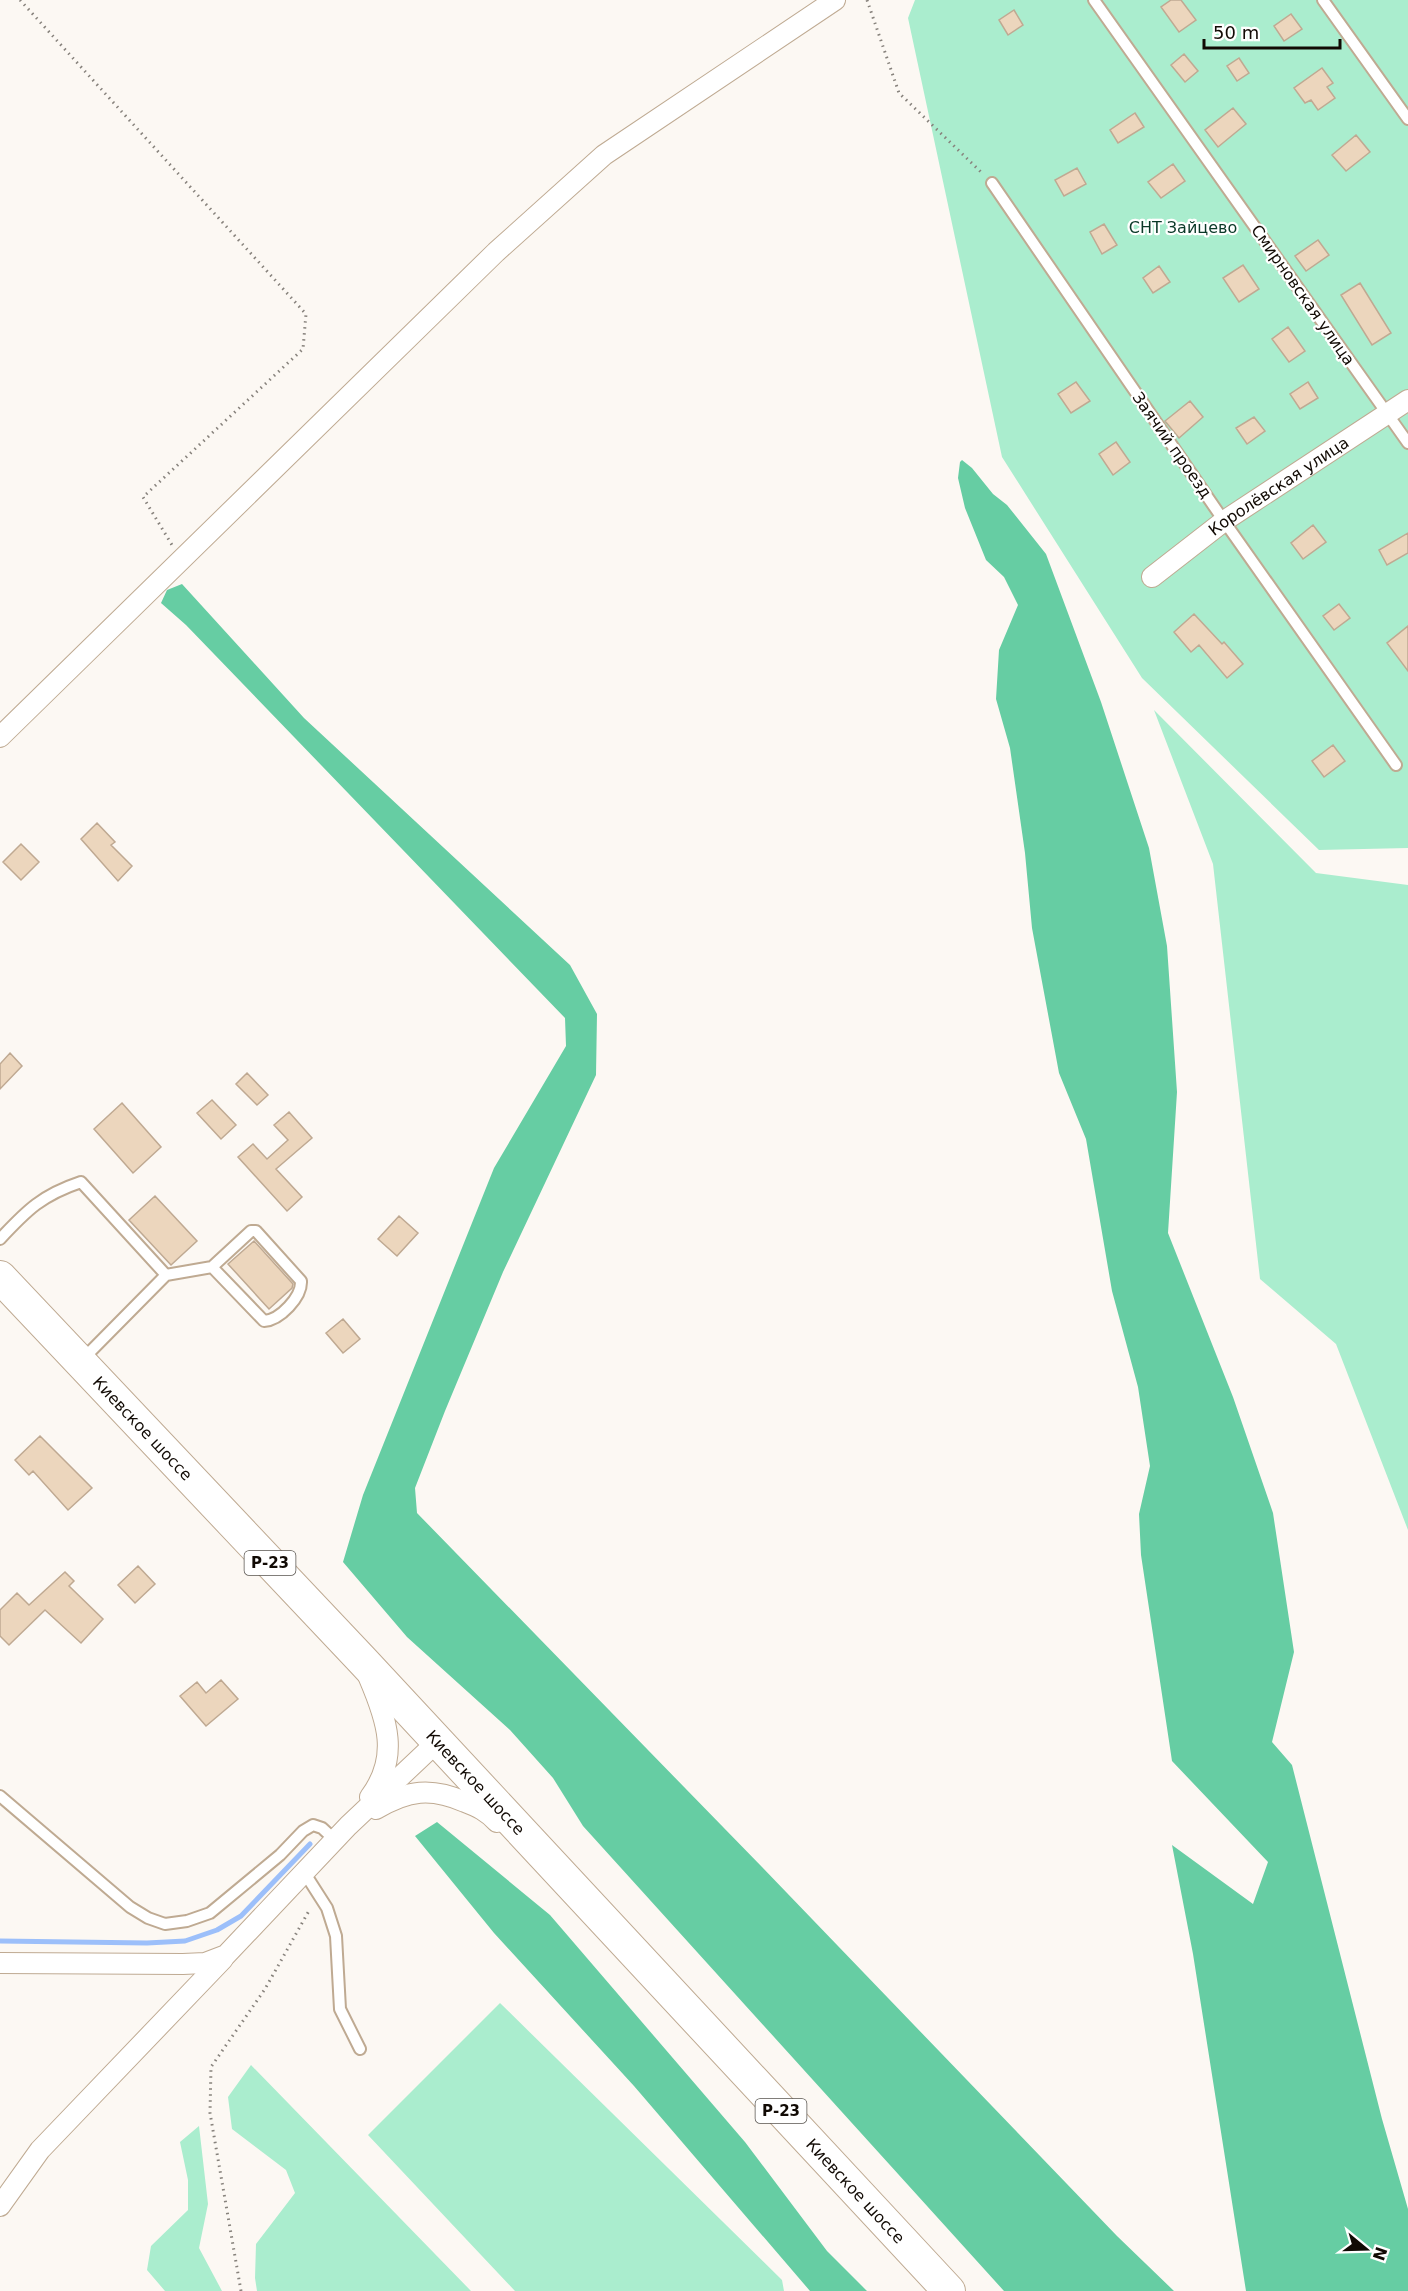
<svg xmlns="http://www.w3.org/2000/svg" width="1408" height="2291" viewBox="0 0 1408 2291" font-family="'DejaVu Sans',sans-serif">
  <rect width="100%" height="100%" fill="#fcf8f3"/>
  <!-- green -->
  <path fill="#aaedce" d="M915 0H1408V848L1319 850 1142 678 1002 457 908 18Z
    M1154 710 1316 873 1408 885V1530L1336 1344 1260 1279 1213 864Z
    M500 2003 782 2280 784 2291H515L368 2135Z
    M251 2065 471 2291H257L255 2278 256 2244 295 2193 286 2170 232 2129 228 2097Z
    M199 2126 208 2204 199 2248 222 2291H165L147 2270 151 2246 188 2210V2180L180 2142Z"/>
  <!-- forest -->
  <path fill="#66cda3" d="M962 460 972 468 993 494 1007 505 1046 554 1101 702 1149 848 1167 946 1177 1092 1168 1233 1233 1397 1273 1513 1294 1652 1272 1742 1292 1765 1382 2119 1408 2209V2291H1246L1193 1954 1172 1845 1253 1904 1268 1862 1172 1761 1141 1555 1139 1514 1150 1466 1138 1387 1112 1291 1086 1139 1059 1073 1032 928 1025 853 1010 748 996 699 999 650 1018 605 1004 577 986 560 965 508 958 478 960 462Z
    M182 584 304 718 570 965 597 1014 596 1075 503 1272 445 1411 415 1488 417 1513 762 1867 1117 2236 1174 2291H1004L583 1826 553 1778 510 1730 407 1637 343 1562 363 1495 494 1168 566 1046 565 1018 186 625 161 603 167 590Z
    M437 1822 550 1915 745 2142 827 2251 867 2291H810L634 2086 494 1933 415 1836Z"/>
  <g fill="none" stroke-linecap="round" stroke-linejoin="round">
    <!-- stream -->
    <path stroke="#9cbffa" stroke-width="5" d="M0 1941 147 1943 185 1941 217 1930 241 1916 310 1844"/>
  </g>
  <!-- building -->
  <path fill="#ecd6bd" stroke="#bfa992" stroke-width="1.5" d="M1171 0H1181L1196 20 1179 32 1161 7Z
    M1014 10 1023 25 1008 35 999 20Z
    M1291 14 1302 29 1284 41 1274 26Z
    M1184 54 1198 71 1185 82 1171 65Z
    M1239 58 1249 73 1237 81 1227 66Z
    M1322 68 1333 83 1327 87 1335 98 1318 110 1311 100 1305 103 1294 88Z
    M1233 108 1246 124 1218 147 1205 130Z
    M1135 113 1144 127 1118 143 1110 130Z
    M1356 135 1370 152 1346 171 1332 155Z
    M1173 164 1185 181 1161 198 1148 182Z
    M1077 168 1086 184 1064 196 1055 180Z
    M1104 224 1117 245 1102 254 1090 232Z
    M1318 240 1329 255 1306 271 1295 256Z
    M1243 265 1259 289 1239 302 1223 278Z
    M1159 266 1170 282 1153 293 1143 278Z
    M1360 283 1391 333 1372 345 1341 295Z
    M1288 327 1305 351 1289 362 1272 339Z
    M1076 382 1090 401 1071 413 1058 394Z
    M1308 382 1318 398 1300 409 1290 394Z
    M1190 401 1203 417 1179 438 1165 421Z
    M1254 417 1265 431 1247 444 1236 428Z
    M1116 442 1130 462 1113 475 1099 454Z
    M1313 525 1326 542 1303 559 1291 543Z
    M1408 533V553L1387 565 1379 550Z
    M1339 604 1350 618 1334 630 1323 616Z
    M1194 614 1222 644 1224 642 1243 664 1227 678 1199 645 1191 652 1174 632Z
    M1408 626V671L1387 643Z
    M1333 745 1345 761 1324 777 1312 761Z
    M97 823 115 842 111 845 132 866 118 881 81 839Z
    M21 844 39 862 21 880 3 862Z
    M10 1053 22 1066 0 1089V1064Z
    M247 1073 268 1095 257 1105 236 1084Z
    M212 1100 236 1125 221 1139 197 1113Z
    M122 1103 161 1147 133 1173 94 1129Z
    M289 1112 312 1138 276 1169 302 1197 287 1211 238 1157 253 1144 267 1159 288 1140 274 1125Z
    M155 1196 197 1241 171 1265 129 1220Z
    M399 1216 418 1233 397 1256 378 1239Z
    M254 1241 293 1284 292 1288 269 1309 228 1264Z
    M343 1319 360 1339 343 1353 326 1333Z
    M40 1436 92 1488 68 1510 33 1471 29 1475 15 1460Z
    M138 1566 155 1584 135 1603 118 1585Z
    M65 1572 74 1581 69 1586 103 1619 81 1643 45 1610 9 1645 0 1636V1610L17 1593 29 1605Z
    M221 1680 238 1699 206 1726 180 1696 197 1682 206 1693Z"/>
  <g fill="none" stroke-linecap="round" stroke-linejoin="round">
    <defs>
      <path id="service" d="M1094 0 1408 443
        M1323 0 1408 119
        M992 183 1224 521 1396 765
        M0 1239C27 1210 42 1195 81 1182L166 1275 212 1267 251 1231H256L301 1281C302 1297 280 1320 264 1321L212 1267
        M83 1359 166 1275
        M0 1796 130 1907 148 1918 165 1924 187 1921 210 1913 280 1855 303 1831 313 1825 322 1828 335 1840
        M304 1872 327 1908 336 1936 340 2009 360 2049"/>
      <g id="minor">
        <path id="s1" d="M1152 577 1224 521 1408 400"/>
        <path d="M0 737 496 252 604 155 835 0"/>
        <path d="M369 1678C387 1720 400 1757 370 1797"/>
        <path d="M376 1809C408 1790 431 1787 465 1802 478 1807 487 1811 497 1822"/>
        <path d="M0 1963 183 1964 205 1963 226 1955 348 1826 437 1742"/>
        <path d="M0 2206 40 2150 223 1959"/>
      </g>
      <g id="primary">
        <path id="s2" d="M0 1277 362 1660 949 2291"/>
      </g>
    </defs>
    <!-- service casing -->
    <use href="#service" stroke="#bfaa92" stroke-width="14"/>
    <!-- minor casing -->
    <use href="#minor" stroke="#bfaa92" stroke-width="22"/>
    <!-- primary casing -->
    <use href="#primary" stroke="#bfaa92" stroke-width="34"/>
    <!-- path -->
    <path stroke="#87827c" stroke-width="3" stroke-dasharray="1.5 4.5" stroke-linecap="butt" d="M20 0 306 314 303 349 143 497 172 545
      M867 0 899 93 982 173
      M241 2291 210 2113 211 2067 265 1989 310 1909"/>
    <!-- service -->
    <use href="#service" stroke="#fff" stroke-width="10"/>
    <!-- minor -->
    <use href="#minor" stroke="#fff" stroke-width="20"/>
    <!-- primary -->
    <use href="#primary" stroke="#fff" stroke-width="32"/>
  </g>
  <g text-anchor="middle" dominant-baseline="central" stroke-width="4.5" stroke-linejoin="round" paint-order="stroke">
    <!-- shield labels -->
    <g fill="#fff" stroke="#58544f" stroke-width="1.5">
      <rect x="244.5" y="1551" width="51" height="24" rx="4.5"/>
      <rect x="755.5" y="2099" width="51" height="24" rx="4.5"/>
    </g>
    <g font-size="15" font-weight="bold" fill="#110a04">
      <text x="270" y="1563">Р-23</text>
      <text x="781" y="2111">Р-23</text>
    </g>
    <!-- park labels -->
    <g font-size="16" fill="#0a3928" stroke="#fff">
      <text x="1183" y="227">СНТ Зайцево</text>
    </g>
    <!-- street labels -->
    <g font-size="16" fill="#110a04" stroke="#fff">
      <text transform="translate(1303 295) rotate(55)">Смирновская улица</text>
      <text transform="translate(1172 445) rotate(55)">Заячий проезд</text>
      <text stroke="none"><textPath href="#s1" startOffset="156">Королёвская улица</textPath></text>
      <text stroke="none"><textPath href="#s2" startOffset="208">Киевское шоссе</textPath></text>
      <text stroke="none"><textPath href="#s2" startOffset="694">Киевское шоссе</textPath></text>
      <text stroke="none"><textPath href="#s2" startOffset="1252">Киевское шоссе</textPath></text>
    </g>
  </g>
  <!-- north arrow -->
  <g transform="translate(1366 2249) rotate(109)" stroke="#ffffff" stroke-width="4.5" paint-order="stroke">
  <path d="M0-4.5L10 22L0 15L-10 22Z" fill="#110a04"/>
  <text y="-9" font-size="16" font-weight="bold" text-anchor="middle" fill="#110a04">N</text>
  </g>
  <!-- scale -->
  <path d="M1204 39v9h136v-9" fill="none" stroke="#110a04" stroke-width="3"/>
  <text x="1213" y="39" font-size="18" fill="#110a04" stroke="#ffffff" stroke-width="4.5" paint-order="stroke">50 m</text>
</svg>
